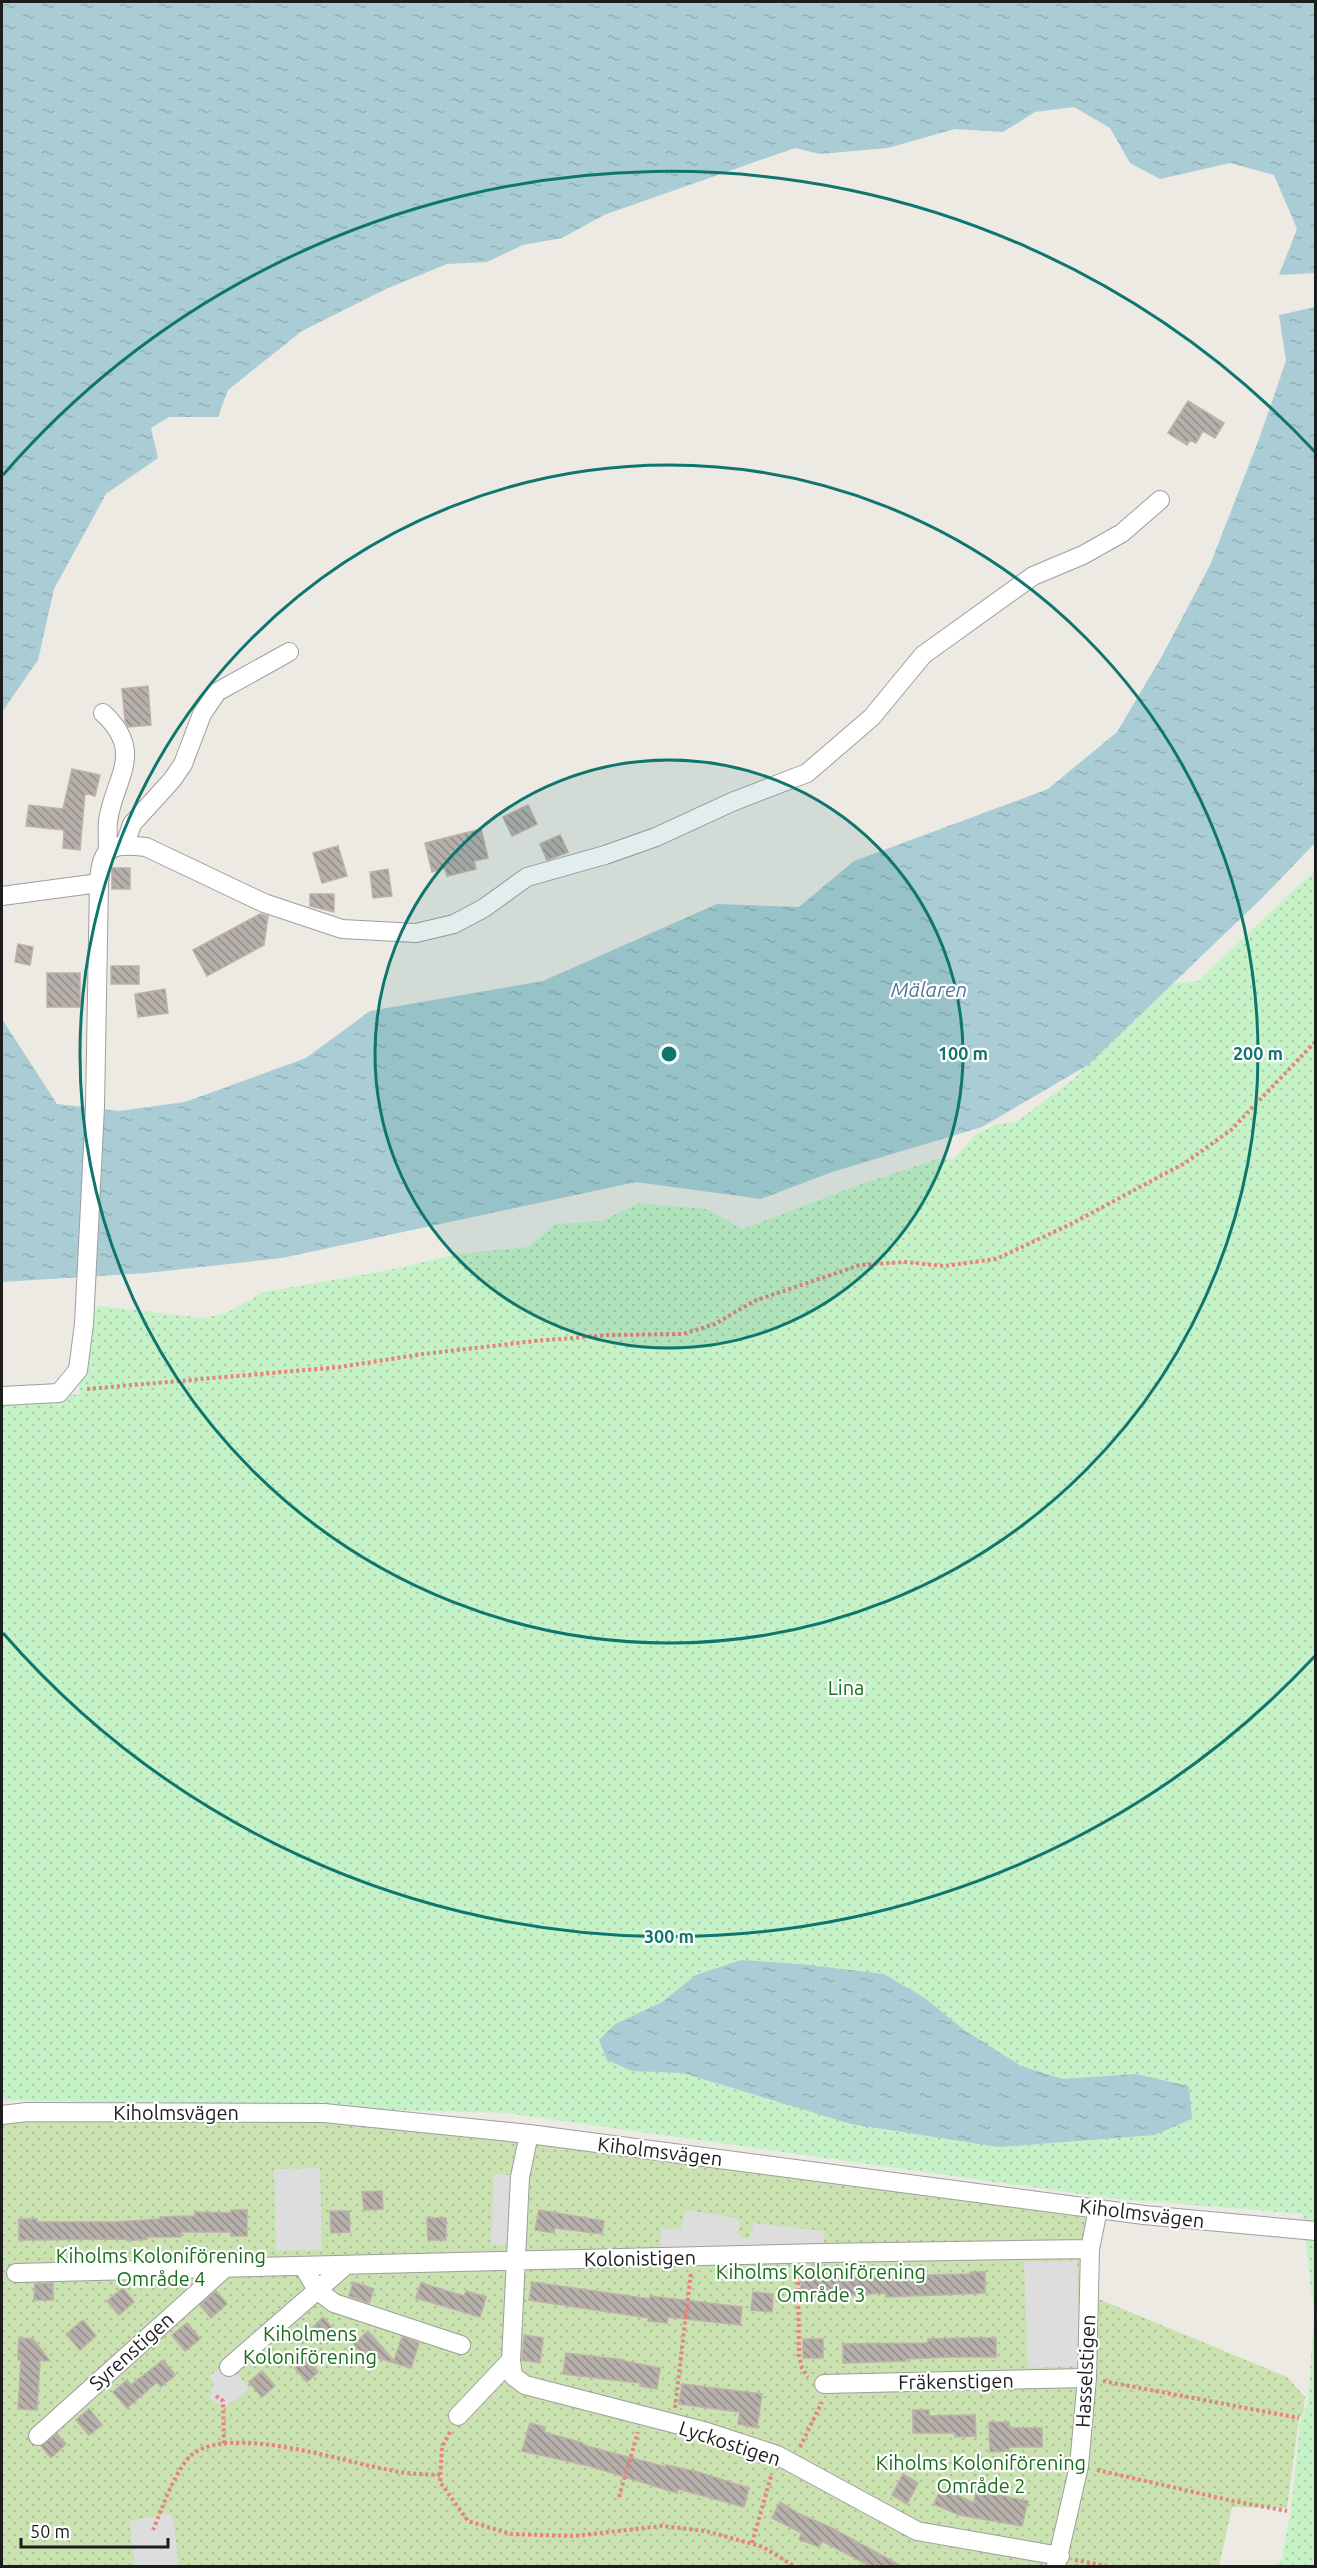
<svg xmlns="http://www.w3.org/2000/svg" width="1317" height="2568" viewBox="0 0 1317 2568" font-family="Ubuntu,sans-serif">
  <defs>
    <pattern id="park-dots" width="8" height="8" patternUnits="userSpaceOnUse" patternTransform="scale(1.5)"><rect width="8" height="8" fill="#c6f2c8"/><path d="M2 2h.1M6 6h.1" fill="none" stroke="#aacfab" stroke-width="1.8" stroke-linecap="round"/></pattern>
    <pattern id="garden-dots" width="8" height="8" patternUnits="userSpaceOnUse" patternTransform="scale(1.5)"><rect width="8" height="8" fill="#cae1b0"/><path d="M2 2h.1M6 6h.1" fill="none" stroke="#adc197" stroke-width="1.8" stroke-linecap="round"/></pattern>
    <pattern id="water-ripples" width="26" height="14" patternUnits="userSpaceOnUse" patternTransform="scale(1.5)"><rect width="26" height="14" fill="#aacdd5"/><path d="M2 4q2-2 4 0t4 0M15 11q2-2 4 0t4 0" fill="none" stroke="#92b0b6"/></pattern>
    <pattern id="building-back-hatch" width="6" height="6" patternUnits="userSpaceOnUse" patternTransform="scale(1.5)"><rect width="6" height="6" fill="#b6afaa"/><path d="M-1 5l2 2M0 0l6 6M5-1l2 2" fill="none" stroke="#938e8a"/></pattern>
  </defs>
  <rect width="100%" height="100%" fill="#edeae4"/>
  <!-- park -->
  <path fill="url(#park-dots)" d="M1315 870V2566H1274L1282 2558 1291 2510 1300 2423 1308 2402 1314 2314 1303 2214 1109 2198 507 2113 2 2100V1396L59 1393 79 1395 89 1305 204 1318 226 1313 264 1292 389 1270 458 1254 528 1247 555 1224 602 1221 639 1203 706 1209 743 1229 856 1186 938 1159H954L976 1134 997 1124 1016 1122 1075 1078 1109 1038 1168 984 1198 981Z"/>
  <!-- garden -->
  <path fill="url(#garden-dots)" d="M34 2121H325L528 2139 1096 2219 1090 2300H1101L1287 2377 1305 2397 1303 2414 1299 2418 1287 2508 1232 2507 1219 2566H2V2123Z"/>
  <!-- parking -->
  <path fill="#ddd" d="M320 2168 322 2250H276L274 2169Z
    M494 2173 520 2177 516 2244 491 2245Z
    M686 2210 732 2217 740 2221 737 2232 741 2237 749 2239 754 2223 824 2231 823 2253 660 2257 661 2228 680 2229Z
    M1077 2261 1080 2366 1028 2368 1024 2262Z
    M225 2363 250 2388 225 2408 209 2398 214 2383 209 2377Z
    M172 2513 179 2566H135L129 2521Z"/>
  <!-- water -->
  <path fill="url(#water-ripples)" d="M2 2H1315V273L1279 275 1297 229 1274 175 1230 163 1160 179 1130 163 1110 128 1074 107 1035 112 1003 132 955 129 888 148 820 154 795 148 604 215 562 238 523 245 487 262 447 264 386 289 302 331 228 390 218 417H169L151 428 158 458 106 494 54 589 38 660 2 712Z
    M1315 307V843L1262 898 1088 1065 982 1127 832 1172 761 1199 636 1182 282 1258 147 1273 2 1282V1019L57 1104 119 1111 185 1102 306 1058 370 1011 543 981 717 904 799 907 854 861 1048 789 1117 732 1162 656 1210 565 1259 439 1286 361 1279 315Z
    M741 1960 800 1964 884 1974 925 1998 964 2030 1021 2066 1063 2079 1136 2074 1189 2086 1192 2119 1155 2135 999 2147 851 2124 683 2073 632 2071 607 2060 599 2040 615 2024 662 2002 696 1975Z"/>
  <!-- building -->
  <path fill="url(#building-back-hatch)" stroke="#bdb1a9" stroke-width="1.5" d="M1188 401 1224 423 1215 438 1203 431 1196 443 1190 440 1187 445 1168 433Z
    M148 686 151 725 128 727 125 721 122 689Z
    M72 769 100 775 95 796 85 793 80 850 63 848 64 830 26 826 29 805 63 809Z
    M528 805 537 824 512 836 503 817Z
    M481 829 488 858 474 861 476 869 447 876 445 868 432 872 425 843Z
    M560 835 568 852 547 860 540 844Z
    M338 846 347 876 322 883 313 853Z
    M112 868H130V889H112Z
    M388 869 392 896 373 898 370 872Z
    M310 894H334V912L310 906Z
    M260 914 268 916 264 945 207 976 193 950Z
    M18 944 33 947 30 965 15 962Z
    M111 966H139V984H111Z
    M47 973H80V1007H47Z
    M165 989 168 1013 138 1017 135 994Z
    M382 2191 383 2209 364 2210 362 2192Z
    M231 2210H247V2236H231V2232H181V2237H147V2239L127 2241V2239L19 2240V2219H37V2222H116L160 2219V2217L195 2216V2212L231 2213Z
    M539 2210 604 2221 602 2234 555 2228 554 2233 535 2230Z
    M330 2211H349L350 2232 331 2233Z
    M427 2218H446V2240H428Z
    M970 2272H985V2293L886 2297V2293L801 2298V2278L927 2277V2275L970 2274Z
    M353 2282 374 2289 369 2303 349 2296Z
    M532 2282 650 2299V2296L742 2307 740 2325 668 2317 667 2323 648 2321 649 2318 529 2300Z
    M53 2283V2300H34L35 2284Z
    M421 2283 464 2296 466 2291 486 2297 480 2317 416 2298Z
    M123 2288 134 2302 119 2315 107 2301Z
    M216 2291 227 2304 211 2318 200 2305Z
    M753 2292 773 2294 772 2312 751 2310Z
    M323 2317 335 2331 321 2344 309 2331Z
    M83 2320 96 2336 80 2350 66 2334Z
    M187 2323 200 2339 185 2351 172 2335Z
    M368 2331 394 2361 402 2337 419 2343 411 2368 372 2356 368 2360 354 2344Z
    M524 2335 543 2338 540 2363 522 2360Z
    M19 2338 33 2339 50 2361 40 2360 37 2410 18 2409 21 2360H18Z
    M966 2338H996V2357H949L906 2359V2361L843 2363V2344L928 2343V2339Z
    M803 2339H823V2358H803Z
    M566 2353 624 2360V2361L660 2368 657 2389 640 2386V2383L563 2374Z
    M306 2358 318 2372 307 2382 295 2368Z
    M163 2360 175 2375 161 2387 157 2382 127 2408 113 2392 127 2380 131 2385Z
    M262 2371 275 2386 262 2397 249 2382Z
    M682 2384 762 2394 757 2428 738 2424 740 2412 679 2404Z
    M89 2409 102 2425 89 2435 76 2420Z
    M913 2410H929V2416L975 2415 976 2436 955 2437V2433H913Z
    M989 2422H1009V2428H1042V2447H1009V2451L990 2452Z
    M530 2423 545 2427 544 2432 583 2443V2445L666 2467V2465L698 2472 749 2488 744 2507 678 2489 677 2493 589 2466 522 2451Z
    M57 2434 66 2444 51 2458 41 2446Z
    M903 2474 918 2483 907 2504 892 2495Z
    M941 2488 974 2503 976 2491 1028 2501 1022 2526 959 2515 934 2504Z
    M780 2502 797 2513 830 2527 901 2566H870L822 2541 819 2547 799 2539 802 2533 772 2518Z"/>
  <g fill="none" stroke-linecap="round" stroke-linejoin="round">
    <defs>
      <path id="street" d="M103 713C146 753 114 778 108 821 107 831 108 841 108 850
        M125 845 132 824 172 780 183 764 202 714 217 692 289 652
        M2 896 99 883
        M2 1396 59 1393 78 1370 84 1324 95 1107 99 883C101 846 111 843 146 847L264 903 342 929 416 933 454 924 484 908 527 877 605 855 656 837 732 802 807 773 872 717 923 655 1033 576 1083 555 1122 533 1160 500
        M2 2115 27 2112 324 2113 529 2134 1144 2215 1316 2231
        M303 2266 317 2290 334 2303 461 2345
        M16 2273 823 2253 1090 2249
        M511 2360 513 2376 525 2385 707 2432 777 2455 917 2531 1060 2556
        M229 2367 345 2266
        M824 2384 1087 2378
        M458 2416 511 2360 520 2177 529 2134
        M38 2436 225 2268
        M1056 2566 1079 2466 1087 2378 1090 2249 1098 2209"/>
    </defs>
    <!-- street casing -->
    <use href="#street" stroke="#9e9e9e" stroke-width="20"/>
    <!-- path -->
    <path stroke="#e8837a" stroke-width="4" stroke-dasharray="3 3" stroke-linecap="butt" d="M87 1389 340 1367 423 1354 535 1341 609 1335 683 1334 715 1324 754 1301 860 1265 906 1262 944 1266 996 1259 1069 1225 1185 1163 1231 1130 1316 1041
      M798 2270 799 2355 802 2368 808 2377
      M1103 2381 1299 2418
      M216 2396 223 2401 224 2444
      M675 2408 691 2272
      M450 2432 442 2447 440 2482 468 2521 511 2534 574 2536 662 2526 706 2531 763 2547 794 2566
      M800 2447 822 2402
      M1097 2470 1233 2501 1287 2511
      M619 2497 638 2432
      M153 2530C161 2511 177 2465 193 2454 233 2424 343 2462 390 2470 406 2474 424 2474 440 2475
      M752 2543 772 2473
      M1075 2560 1107 2566"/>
    <!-- street -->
    <use href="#street" stroke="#fff" stroke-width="18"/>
  </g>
  <!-- distance rings -->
  <circle cx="669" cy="1054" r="294" fill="#0f766e" fill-opacity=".12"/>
  <g fill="none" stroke="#0f766e" stroke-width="3">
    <circle cx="669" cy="1054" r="294"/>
    <circle cx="669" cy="1054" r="589"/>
    <path d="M1315 1656A883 883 0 0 1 3 1633M3 475A883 883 0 0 1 1315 452"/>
  </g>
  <g text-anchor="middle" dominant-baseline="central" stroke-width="4.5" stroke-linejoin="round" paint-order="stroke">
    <!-- park labels -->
    <g font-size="20" fill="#196d1e" stroke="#fff">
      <text x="846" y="1687">Lina</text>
      <text x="161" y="2255">Kiholms Koloniförening<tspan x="161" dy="23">Område 4</tspan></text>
      <text x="821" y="2271">Kiholms Koloniförening<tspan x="821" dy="23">Område 3</tspan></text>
      <text x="310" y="2333">Kiholmens<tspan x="310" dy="23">Koloniförening</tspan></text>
      <text x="981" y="2462">Kiholms Koloniförening<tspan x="981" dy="23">Område 2</tspan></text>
    </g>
    <!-- street labels -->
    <g font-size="20" fill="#1d1d1d" stroke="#fff">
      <text x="176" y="2112">Kiholmsvägen</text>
      <text transform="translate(660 2151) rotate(7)">Kiholmsvägen</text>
      <text transform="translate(1142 2213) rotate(7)">Kiholmsvägen</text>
      <text transform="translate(640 2258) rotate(-1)">Kolonistigen</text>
      <text transform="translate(131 2351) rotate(-42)">Syrenstigen</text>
      <text transform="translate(1085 2371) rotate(-87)">Hasselstigen</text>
      <text transform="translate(956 2381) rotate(-1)">Fräkenstigen</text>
      <text transform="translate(730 2443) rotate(18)">Lyckostigen</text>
    </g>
    <!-- water labels -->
    <g font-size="21" font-style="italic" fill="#537899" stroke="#fff">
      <text x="929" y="989">Mälaren</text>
    </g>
  </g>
  <circle cx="669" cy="1054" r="9" fill="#0f766e" stroke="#fff" stroke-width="3"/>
  <g font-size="18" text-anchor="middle" font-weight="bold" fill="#0f766e" stroke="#fff" stroke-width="4.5" stroke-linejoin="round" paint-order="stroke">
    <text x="963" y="1060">100 m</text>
    <text x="1258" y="1060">200 m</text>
    <text x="669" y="1943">300 m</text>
  </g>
  <!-- border -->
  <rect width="1317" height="2568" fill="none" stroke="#1d1d1d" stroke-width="6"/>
  <!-- scale -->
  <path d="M21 2538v9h147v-9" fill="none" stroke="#1d1d1d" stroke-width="3"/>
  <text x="30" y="2538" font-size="18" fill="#1d1d1d" stroke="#ffffff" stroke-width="4.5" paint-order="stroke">50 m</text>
</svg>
